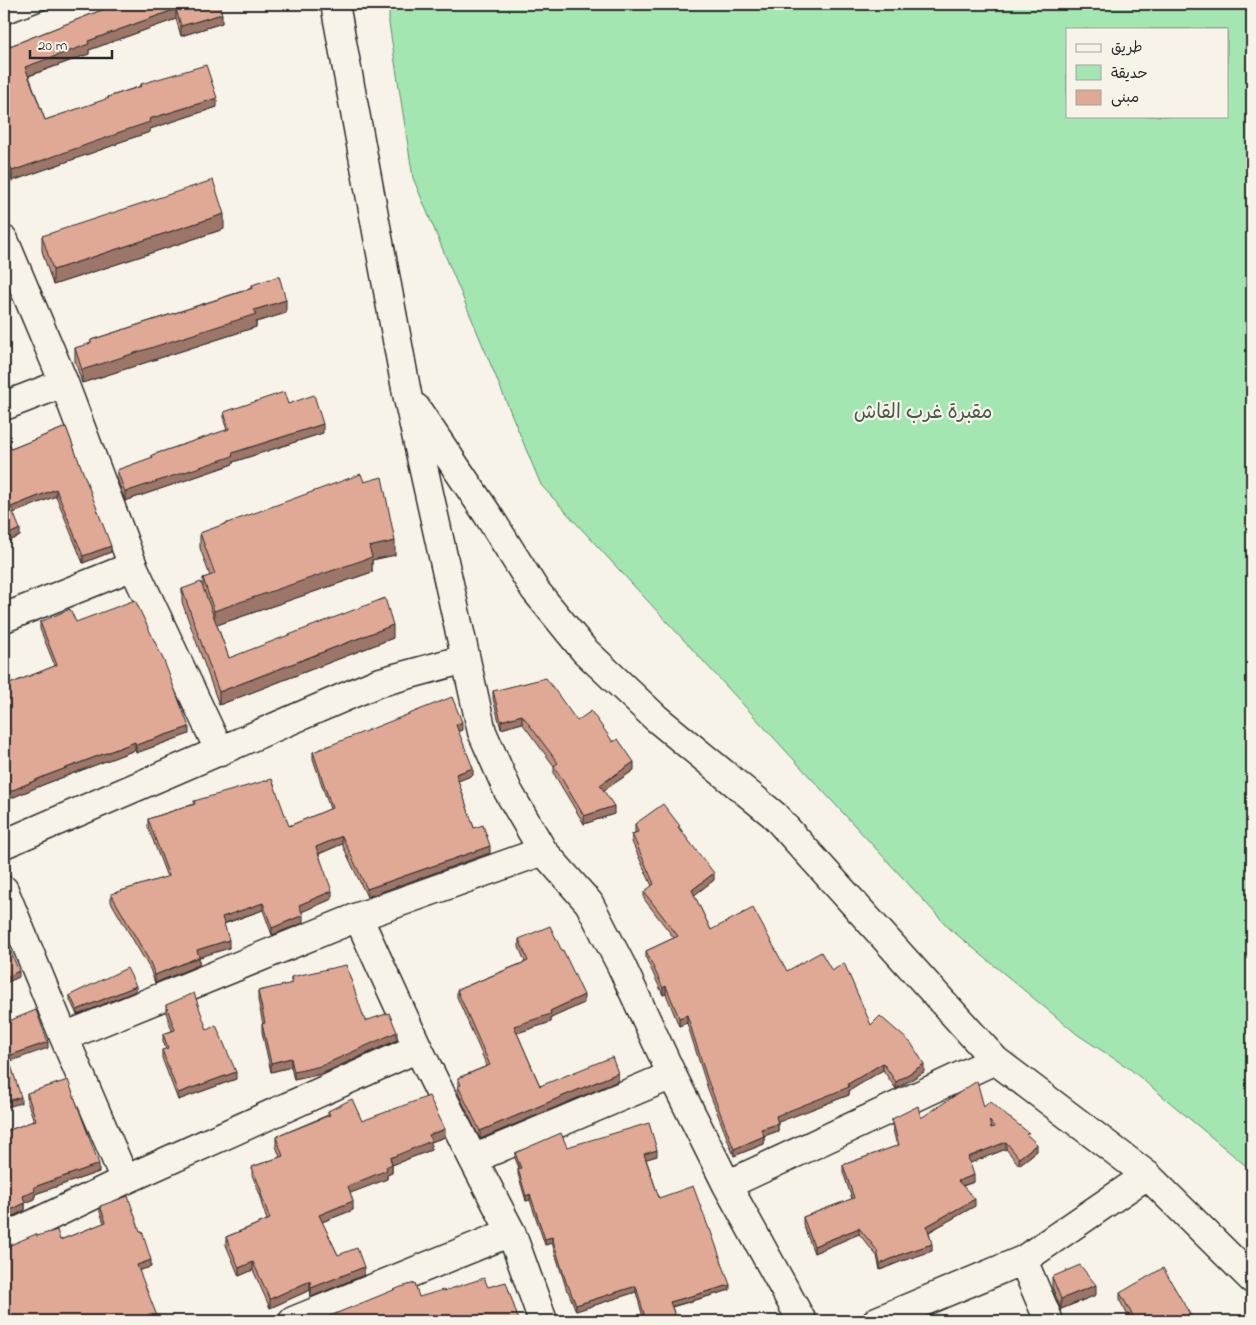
<svg xmlns="http://www.w3.org/2000/svg" width="1256" height="1325" viewBox="0 0 1256 1325" font-family="'Indie Flower','Playpen Sans Arabic',sans-serif">
  <rect width="100%" height="100%" fill="#f7f3e8"/>
  <filter id="ink" filterUnits="userSpaceOnUse"><feTurbulence type="fractalNoise" baseFrequency=".02" numOctaves="2"/><feDisplacementMap in="SourceGraphic" scale="10" xChannelSelector="R" yChannelSelector="G"/><feConvolveMatrix kernelMatrix="1 2 1 2 8 2 1 2 1" color-interpolation-filters="sRGB"/></filter>
  <g filter="url(#ink)">
    <!-- green -->
    <path fill="#a3e6b1" stroke="#67886e" fill-rule="evenodd" d="M389 4H1252V1171L1130 1069 1078 1035 949 928 541 485 413 178 389 23ZM1067 29H1227V116H1067Z"/>
    <g fill="none" stroke-linecap="round" stroke-linejoin="round">
      <defs>
        <path id="street" d="M335 4 407 394 482 732 508 791 543 851 589 903 621 965 672 1075 727 1185 802 1321
          M4 41 101 4
          M4 240 64 383 133 566 220 752
          M4 406 64 383
          M416 408 488 515 535 590 584 650 656 718 774 815 995 1060 1147 1175 1252 1279
          M4 618 133 566
          M4 844 377 683 465 659
          M4 890 64 1037 125 1180
          M358 917 418 1048 473 1159 511 1232 543 1321
          M64 1037 358 917 543 851
          M473 1159 672 1075
          M727 1185 995 1060
          M4 1238 125 1180 418 1048
          M1023 1260 1049 1321
          M293 1321 511 1232
          M877 1321 1023 1260 1147 1175"/>
      </defs>
      <!-- street casing -->
      <use href="#street" stroke="#2b2b2b" stroke-width="31"/>
      <!-- street -->
      <use href="#street" stroke="#f7f3e8" stroke-width="28"/>
    </g>
    <!-- wall -->
    <path fill="#c09180" stroke="#2b2b2b" d="M219 4 222 23 181 36 176 19 89 50V54L29 76 45 120 108 99V97L141 86V84L217 107 150 129V132L117 143V144L12 181 4 157V46H10L107 8Z
      M224 229 53 285 42 251V236Z
      M252 285 286 313 256 322V327L82 383 75 361V348L91 344V340L252 288Z
      M288 404 323 433 233 462V464L125 501 117 478V470L152 458V455L227 430 224 421V412Z
      M66 427 111 552 83 563 56 496 13 513 20 536 4 543V431L11 449Z
      M364 482 395 555 372 560V572L217 625 229 658 393 638 219 705 182 602V589L203 587V578L210 576 200 548V533Z
      M40 622H76L189 734 136 753 135 750 45 784 4 801V674L7 685 55 666 40 629Z
      M493 691 577 721 634 770 603 791 614 814 584 824 554 774V766L522 723 501 729 493 699Z
      M462 730 458 731 473 775 458 781 474 828 490 853 367 897 342 844 319 854 332 899 301 912 303 923 272 935 263 910 224 924 229 948 199 957V965L155 983 150 969 111 902V894L167 877 148 827V819L194 804V801L289 826 330 809 313 759V752Z
      M635 824 680 828 714 880 694 895 711 930 787 971H832L871 1025 924 1072 896 1089 883 1070 849 1091V1095L778 1122V1131L764 1136V1144L734 1156 708 1089 687 1023 679 1026 666 994 663 995 646 958V951L674 938 644 899V892L652 886 632 842V834L635 833Z
      M519 939 584 1003 551 1018V1022L517 1033 540 1086 618 1081 480 1139 458 1093V1078L487 1066 457 997V990L525 962 519 947Z
      M291 977 365 1021 397 1040 321 1074 294 1080 291 1067 271 1072 262 1032V1024H263L258 1000V991L291 984Z
      M136 991 77 1015 70 1000V995Z
      M166 1005 207 1030 236 1079 178 1100 162 1058V1050L166 1049 163 1041V1034L172 1031 166 1012Z
      M27 1093 99 1172 35 1194V1199L25 1203V1210L4 1221V1132L34 1121 27 1101Z
      M984 1107 1029 1137 1037 1151 1019 1165 1006 1149 970 1163 974 1182 963 1186 975 1206 929 1232 932 1251 902 1261 880 1270 877 1256 859 1234 814 1253 803 1224V1217L852 1199 843 1172V1165L897 1146 892 1125V1119L921 1118Z
      M328 1111 362 1121 445 1137 431 1142V1150L392 1165V1173L387 1175V1179L350 1193 353 1210 322 1222 338 1255 364 1275 311 1297 310 1290 270 1308 253 1270 239 1276 226 1245V1237L267 1220 261 1202V1197L252 1175V1167L280 1157 276 1146V1137L328 1115Z
      M567 1147 657 1156 646 1159 659 1198 730 1290 672 1307 677 1321H644L636 1292 576 1311 568 1291H567L552 1243 545 1245 530 1200 526 1201 518 1174V1169L519 1168 515 1158V1153Z
      M100 1206 151 1267 139 1270 8 1250V1246L37 1236 60 1240 104 1223 100 1212Z
      M1052 1277 1096 1295 1061 1309 1052 1287Z
      M1120 1293 1194 1321H1131L1120 1301Z"/>
    <!-- shaded-wall -->
    <path fill="#9c7668" stroke="#2b2b2b" d="M176 9V19L89 50V54L25 77V67L88 41Z
      M222 14V23L181 36V26Z
      M217 98V107L150 129V132L117 143V144L12 181V171L117 133 149 119Z
      M224 214V229L53 285V270Z
      M286 300V313L256 322V327L82 383V370L254 310Z
      M323 424V433L233 462V464L125 501V492L232 453Z
      M56 489V496L11 514V507Z
      M20 529V536L4 543V536Z
      M395 541V555L372 560V572L214 626V611L369 547Z
      M111 546V552L83 563V556Z
      M393 625V638L219 705V692Z
      M522 715V723L501 729V721Z
      M462 722V730L456 732V725Z
      M189 727V734L136 753V745Z
      M135 742V750L45 784 4 801V794L45 776Z
      M634 762V770L600 793V785Z
      M473 768V775L456 782V774Z
      M614 806V814L584 824V816Z
      M342 836V844L316 855V847Z
      M490 846V853L367 897V889Z
      M714 873V880L692 897V890Z
      M332 891V899L299 913V905Z
      M263 903V910L222 924V917Z
      M303 915V923L272 935V928Z
      M229 940V948L197 958V950Z
      M199 957V965L155 983V975Z
      M19 971V977L4 984V978Z
      M136 986V991L77 1015V1010Z
      M666 986V994L663 995V988Z
      M584 995V1003L551 1018V1022L514 1034V1026L550 1011Z
      M687 1015V1023L679 1026V1018Z
      M397 1032V1040L321 1074 294 1080V1072Z
      M48 1042V1048L8 1062V1056Z
      M291 1058V1067L271 1072V1063Z
      M883 1063V1070L849 1091V1095L776 1123V1116L848 1084Z
      M924 1064V1072L896 1089V1082Z
      M236 1072V1079L178 1100V1093Z
      M618 1073V1081L480 1139V1131Z
      M21 1097V1103L4 1108V1102Z
      M778 1124V1131L761 1137V1129Z
      M445 1129V1137L431 1142V1150L392 1165V1173L387 1175V1179L348 1194V1186L386 1167 390 1158 429 1135Z
      M764 1136V1144L734 1156V1149Z
      M1006 1142V1149L968 1164V1157Z
      M1037 1144V1151L1019 1165V1158Z
      M657 1150V1156L644 1160V1154Z
      M99 1164V1172L35 1194V1199L23 1204V1196L34 1187Z
      M974 1175V1182L958 1187V1181Z
      M530 1194V1200L526 1201V1196Z
      M975 1199V1206L927 1233V1226Z
      M353 1201V1210L319 1223V1215Z
      M25 1203V1210L4 1221V1213Z
      M859 1228V1234L814 1253V1246Z
      M552 1237V1243L545 1245V1239Z
      M932 1244V1251L902 1261 880 1270V1264L902 1254Z
      M151 1260V1267L137 1271V1265Z
      M253 1262V1270L239 1276V1268Z
      M364 1267V1275L311 1297V1288Z
      M310 1281V1290L270 1308V1299Z
      M730 1285V1290L670 1307V1302Z
      M1096 1285V1295L1061 1309V1299Z
      M636 1286V1292L576 1311V1305Z"/>
    <!-- building -->
    <path fill="#dfa995" stroke="#2b2b2b" fill-rule="evenodd" d="M113 4H219L222 14 181 26 176 9 88 41 89 44 25 67 45 120 109 98 108 97 142 86 141 84 206 65 217 98 149 119 150 122 117 133V134L12 171 4 148V46H10L107 8Z
      M213 180 224 214 53 270 42 236Z
      M279 276 286 300 254 310 256 314 82 370 75 348 91 343V340L253 288 252 285Z
      M284 392 288 404 314 395 323 424 232 453 233 456 125 492 117 470 153 457 152 455 229 429 224 412Z
      M66 427 111 546 83 556 56 489 11 507 20 529 4 536V431L11 449Z
      M361 474 364 482 382 477 395 541 369 547 372 557 214 611 203 578 215 574 200 533Z
      M201 582 229 658 385 598 393 625 219 692 182 589Z
      M135 600 164 661 189 727 136 745 135 742 45 776 4 794V674L7 685 57 665 40 622 70 609 76 622Z
      M546 678 577 721 591 711 613 742 618 739 634 762 600 785 614 806 584 816 554 766 558 763 522 715 501 721 493 691Z
      M452 697 462 722 456 725 473 768 456 774 474 828 483 825 490 846 367 889 342 836 316 847 332 891 299 905 303 915 272 928 263 903 222 917 229 940 197 950 199 957 155 975 150 962 111 894 169 876 148 819 195 804 194 801 272 779 289 826 332 808 313 752Z
      M663 804 680 826 678 827 714 873 692 890 711 930 753 908 787 971 821 952 832 971 844 963 871 1025 880 1016 911 1043 924 1064 896 1082 883 1063 848 1084 849 1087 776 1116 778 1124 761 1129 764 1136 734 1149 708 1081 687 1015 679 1018 666 986 663 988 646 951 678 936 644 892 654 884 632 834 638 832 635 824Z
      M550 926 562 951 563 950 584 995 550 1011 551 1014 514 1026 540 1086 612 1057 618 1073 480 1131 458 1086 461 1085 458 1078 490 1065 457 990 528 961 519 939Z
      M10 950 19 971 4 978V953Z
      M346 965 365 1021 389 1013 397 1032 321 1066 294 1072 291 1058 271 1063 262 1024 265 1023 258 991 293 983 291 977Z
      M127 968 136 986 77 1010 70 995Z
      M194 993 207 1030 216 1025 236 1072 178 1093 162 1050 168 1048 163 1034 175 1030 166 1005Z
      M36 1010 48 1042 8 1056 21 1097 4 1102V1023Z
      M68 1080 99 1164 34 1187 35 1191 23 1196 25 1203 4 1213V1132L36 1120 27 1093Z
      M977 1081 984 1107 990 1101 1009 1118H1010L1029 1133 1026 1134 1037 1144 1019 1158 1006 1142 968 1157 974 1175 958 1181 975 1199 927 1226 932 1244 902 1254 880 1264 877 1250 859 1228 814 1246 803 1217 854 1198 843 1165 899 1145 892 1119 918 1106 921 1118ZM989 1120 994 1127 991 1128Z
      M429 1096 445 1129 429 1135 431 1141 390 1158 392 1164 386 1167 387 1170 348 1186 353 1201 319 1215 338 1255 357 1248 364 1267 311 1288 310 1281 270 1299 253 1262 239 1268 226 1237 270 1219 261 1194 262 1193 252 1167 283 1156 276 1137 330 1115 328 1111 352 1099 362 1121Z
      M649 1123 657 1150 644 1154 659 1198 693 1186 709 1229H710L730 1285 670 1302 677 1321H646L636 1286 576 1305 568 1285H567L552 1237 545 1239 530 1194 526 1196 518 1169 521 1168 515 1153 561 1133 567 1147Z
      M128 1196 140 1231H142L151 1260 137 1265 159 1321H4V1251L9 1250 8 1246 36 1234 37 1236 57 1230 60 1240 106 1222 100 1206Z
      M1080 1265 1096 1285 1061 1299 1052 1277Z
      M1163 1268 1194 1321H1136L1120 1293Z
      M484 1278 488 1287 506 1282 519 1321H320V1320L401 1287 415 1283 419 1297 443 1290 444 1291Z"/>
  </g>
  <g text-anchor="middle" dominant-baseline="central" stroke-width="4.5" stroke-linejoin="round" paint-order="stroke">
    <!-- park labels -->
    <g font-size="20" fill="#495a4c" stroke="#f7f3e8">
      <text x="923" y="413">مقبرة غرب القاش</text>
    </g>
  </g>
  <!-- margin -->
  <rect width="1256" height="1325" fill="none" stroke="#f7f3e8" stroke-width="20"/>
  <rect x="10" y="10" width="1236" height="1305" fill="none" stroke="#2b2b2b" stroke-width="2" filter="url(#ink)"/>
  <!-- legend -->
  <rect x="1066" y="28" width="162" height="90" fill="#f7f3e8" stroke="#a5a39c"/>
  <rect x="1076" y="44" width="25" height="8" fill="#f7f3e8" stroke="#a5a39c"/>
  <text x="1111" y="52" font-size="15" fill="#2b2b2b">طريق</text>
  <rect x="1076" y="65" width="25" height="15" fill="#a3e6b1" stroke="#a5a39c"/>
  <text x="1111" y="78" font-size="15" fill="#2b2b2b">حديقة</text>
  <rect x="1076" y="90" width="25" height="15" fill="#dfa995" stroke="#a5a39c"/>
  <text x="1111" y="102" font-size="15" fill="#2b2b2b">مبنى</text>
  <!-- scale -->
  <path d="M30 50v8h82v-8" fill="none" stroke="#2b2b2b" stroke-width="2.5"/>
  <text x="38" y="50" font-size="15" fill="#2b2b2b" stroke="#f7f3e8" stroke-width="4" paint-order="stroke">20 m</text>
</svg>
